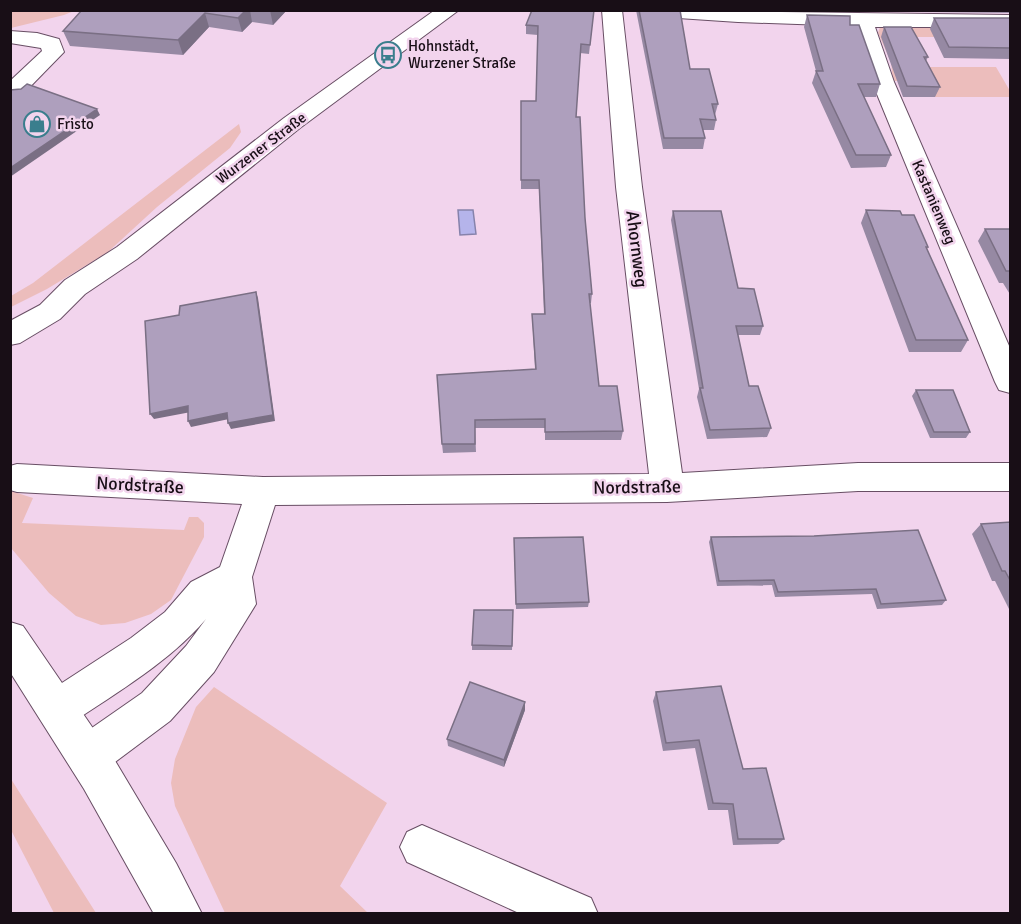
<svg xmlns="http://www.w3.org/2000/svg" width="1021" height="924" viewBox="0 0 1021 924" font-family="Signika,sans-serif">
  <rect width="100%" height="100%" fill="#f2d4ed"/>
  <!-- green -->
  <path fill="#ecbdbc" d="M10 11 11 10 74 11 64 15 11 28Z
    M880 27H930L935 37H887L902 67H996L1010 91V97H935L927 81H893L891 62 878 33Z
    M239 124 241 132 230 148 157 207 108 252 47 289 11 307V296L33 283Z
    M11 491 33 498 22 523 184 530 189 517H198L204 523V537L171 600 151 614 125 623 101 625 76 616 49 593 11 548Z
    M214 687 387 803 340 886 368 913H225L175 806 171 783 175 759 196 707Z
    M11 779 96 913H54L11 830Z"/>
  <!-- water -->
  <path fill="#b5b4eb" stroke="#8682ab" stroke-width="1.5" d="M458 210H473L476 234 460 235Z"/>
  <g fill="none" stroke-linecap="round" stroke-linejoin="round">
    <defs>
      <path id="minor" d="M602 10H622L642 187 682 473 858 463H1010V491H858L667 502 275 505 252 577 256 604 214 672 170 721 103 771 88 777 73 771 67 756 73 741 142 693 186 646 206 619C169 662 119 691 73 722L59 728 45 722 39 708 45 694 131 638 165 612 191 582 220 567 242 504 17 492 10 490V466L17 464 263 477 649 474 616 187Z
        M638 10 1010 15V27H875L894 82 1010 348V393L999 390 995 382 872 82 854 26 738 22 648 16 641 14Z
        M10 31 37 33 59 39 64 52 24 93H10V81L42 51 41 48 10 43Z
        M422 825 591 898 598 914H521L407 862 400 847 407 832Z"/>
      <path id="primary" d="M435 10H459L300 128 137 259 85 294 60 319 20 343 10 345V321L40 305 65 280 117 247 284 118Z
        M10 622 23 626 114 759 176 863 202 914H154L84 789 10 672Z"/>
    </defs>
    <!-- minor casing -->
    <use href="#minor" stroke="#684e64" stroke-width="2"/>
    <!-- primary casing -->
    <use href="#primary" stroke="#684e64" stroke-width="2"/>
    <!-- minor -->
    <use href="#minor" fill="#fff" fill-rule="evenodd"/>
    <!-- primary -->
    <use href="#primary" fill="#fff" fill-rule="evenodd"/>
  </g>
  <!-- wall -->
  <path fill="#9689a3" d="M82 10H287L273 25 252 22 242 32 209 27 183 55 70 46 63 31Z
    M594 10 589 54 580 53 576 117 592 294 591 303H590L599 386 623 431 621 440H545V428H475L476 452 443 453 442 444 535 369 532 314H544L539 189H521V110L536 101 538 35 526 34V25Z
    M636 10H680L690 69 718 104 715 115 716 120 714 130H703L705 138 703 149H663Z
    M921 10H1011V13L921 12Z
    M807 15 850 25 880 84 876 97H863L891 155 886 167 851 168 812 83 816 71 804 27Z
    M934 18H1011V59L944 58 930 29Z
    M884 27 928 57 926 61 940 87 935 97H903L881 37Z
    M866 210 902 215 928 247 927 249 968 340 961 352H909L861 223Z
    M673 211 738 288 763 326 760 335H738L749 386 771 428 767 437 707 439 697 397 699 389 671 220Z
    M985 229H1011V296L1003 283H999L978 241Z
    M916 390 970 432 966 438H930L912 396Z
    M1011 522V613L995 581H992L972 534 981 524Z
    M711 537 946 600 942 605 877 609 872 594 775 597 772 585 717 586 709 542Z
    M514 538 589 602 588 607 516 609Z
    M513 610 512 650H472V645Z
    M656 692 743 769 784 839 778 844 733 845 728 810H708L695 748 663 751 653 701Z
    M525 710 504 767 448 746 447 739Z"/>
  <!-- shaded-wall -->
  <path fill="#7a6f84" d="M246 10H250L252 22 242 32 238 18Z
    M270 10H287L273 25Z
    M205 13 209 27 183 55 178 40Z
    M97 109 100 115 10 177V168Z
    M256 292 258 298 275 421 231 429 228 423Z
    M188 406 191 412 154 419 150 414Z
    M227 413 229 419 191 427 188 421Z
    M525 702V710L504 767V760Z"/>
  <!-- building -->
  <path fill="#ae9fbd" stroke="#7a6f84" stroke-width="1.5" d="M82 10H246L238 18 205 13 178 40 63 31Z
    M532 10H594L590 45 581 44 576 117H580L585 218 592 294H589L599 386H617L623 431 545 432V419L475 420V444H442L437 375 536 369 532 314H545L539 180H521V101H536L538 26 526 25Z
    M639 10H680L690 69H709L718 104H712L716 120 700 119 705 138H664Z
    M807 15 850 16V25H859L880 84H858L891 155H856L816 71H823Z
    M934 18H1011V48L949 47Z
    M884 27H911L928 57H924L940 87 907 86Z
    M27 84 97 109 10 168V90L21 89Z
    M866 210 900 211 902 215H914L928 247H926L968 340H916Z
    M673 211H721L738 288 754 289 763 326H736L749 386H758L771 428 710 430 700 388H703Z
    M985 229H1011V271H1006Z
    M256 292 273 415 228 423 227 413 188 421V406L150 414 145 321 179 315 180 306Z
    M916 390H953L970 432H934Z
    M1011 522V582L1005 571H1002L981 524Z
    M918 530 946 600 881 604 876 589 778 592 774 580 719 581 711 537 814 536Z
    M583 537 589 602 516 604 514 538Z
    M474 610H513L512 646 472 645Z
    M470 682 525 702 504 760 447 739Z
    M721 686 743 769 766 768 784 839H738L733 804 713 803 699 740 666 743 656 692Z"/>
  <!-- icons -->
  <defs>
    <symbol id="bus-ring" viewBox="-11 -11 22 22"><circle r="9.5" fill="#f2d4ed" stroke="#3a7e8d" stroke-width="1.5"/><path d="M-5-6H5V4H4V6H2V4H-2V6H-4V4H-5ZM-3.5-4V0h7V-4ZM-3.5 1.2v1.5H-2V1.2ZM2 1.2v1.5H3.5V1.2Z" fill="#3a7e8d"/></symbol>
    <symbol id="shop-ring" viewBox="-11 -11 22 22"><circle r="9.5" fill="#f2d4ed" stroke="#3a7e8d" stroke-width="1.5"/><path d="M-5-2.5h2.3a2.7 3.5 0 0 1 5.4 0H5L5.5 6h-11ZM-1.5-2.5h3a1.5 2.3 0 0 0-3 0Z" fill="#3a7e8d"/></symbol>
  </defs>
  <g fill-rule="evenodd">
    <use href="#bus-ring" x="373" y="40" width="30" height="30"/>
    <use href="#shop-ring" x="22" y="109" width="30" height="30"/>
  </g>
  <g text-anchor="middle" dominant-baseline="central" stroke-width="5" stroke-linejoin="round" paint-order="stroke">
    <!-- far-poi labels -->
    <g font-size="15" fill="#180e16" stroke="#f2d4ed" text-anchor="start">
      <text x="408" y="46">Hohnstädt,<tspan x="408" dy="17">Wurzener Straße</tspan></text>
      <text x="57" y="124">Fristo</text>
    </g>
    <!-- far-street labels -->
    <g font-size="15" fill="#180e16" stroke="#f2d4ed">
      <text transform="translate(261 148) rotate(-37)">Wurzener Straße</text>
      <text transform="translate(934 202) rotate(67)">Kastanienweg</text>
    </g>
    <!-- street labels -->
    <g font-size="18" fill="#180e16" stroke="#f2d4ed">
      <text transform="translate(637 249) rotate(83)">Ahornweg</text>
      <text transform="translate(140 485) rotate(3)">Nordstraße</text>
      <text transform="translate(637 487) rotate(-1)">Nordstraße</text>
    </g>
  </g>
  <!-- border -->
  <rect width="1021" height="924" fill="none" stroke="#180e16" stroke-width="24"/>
</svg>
